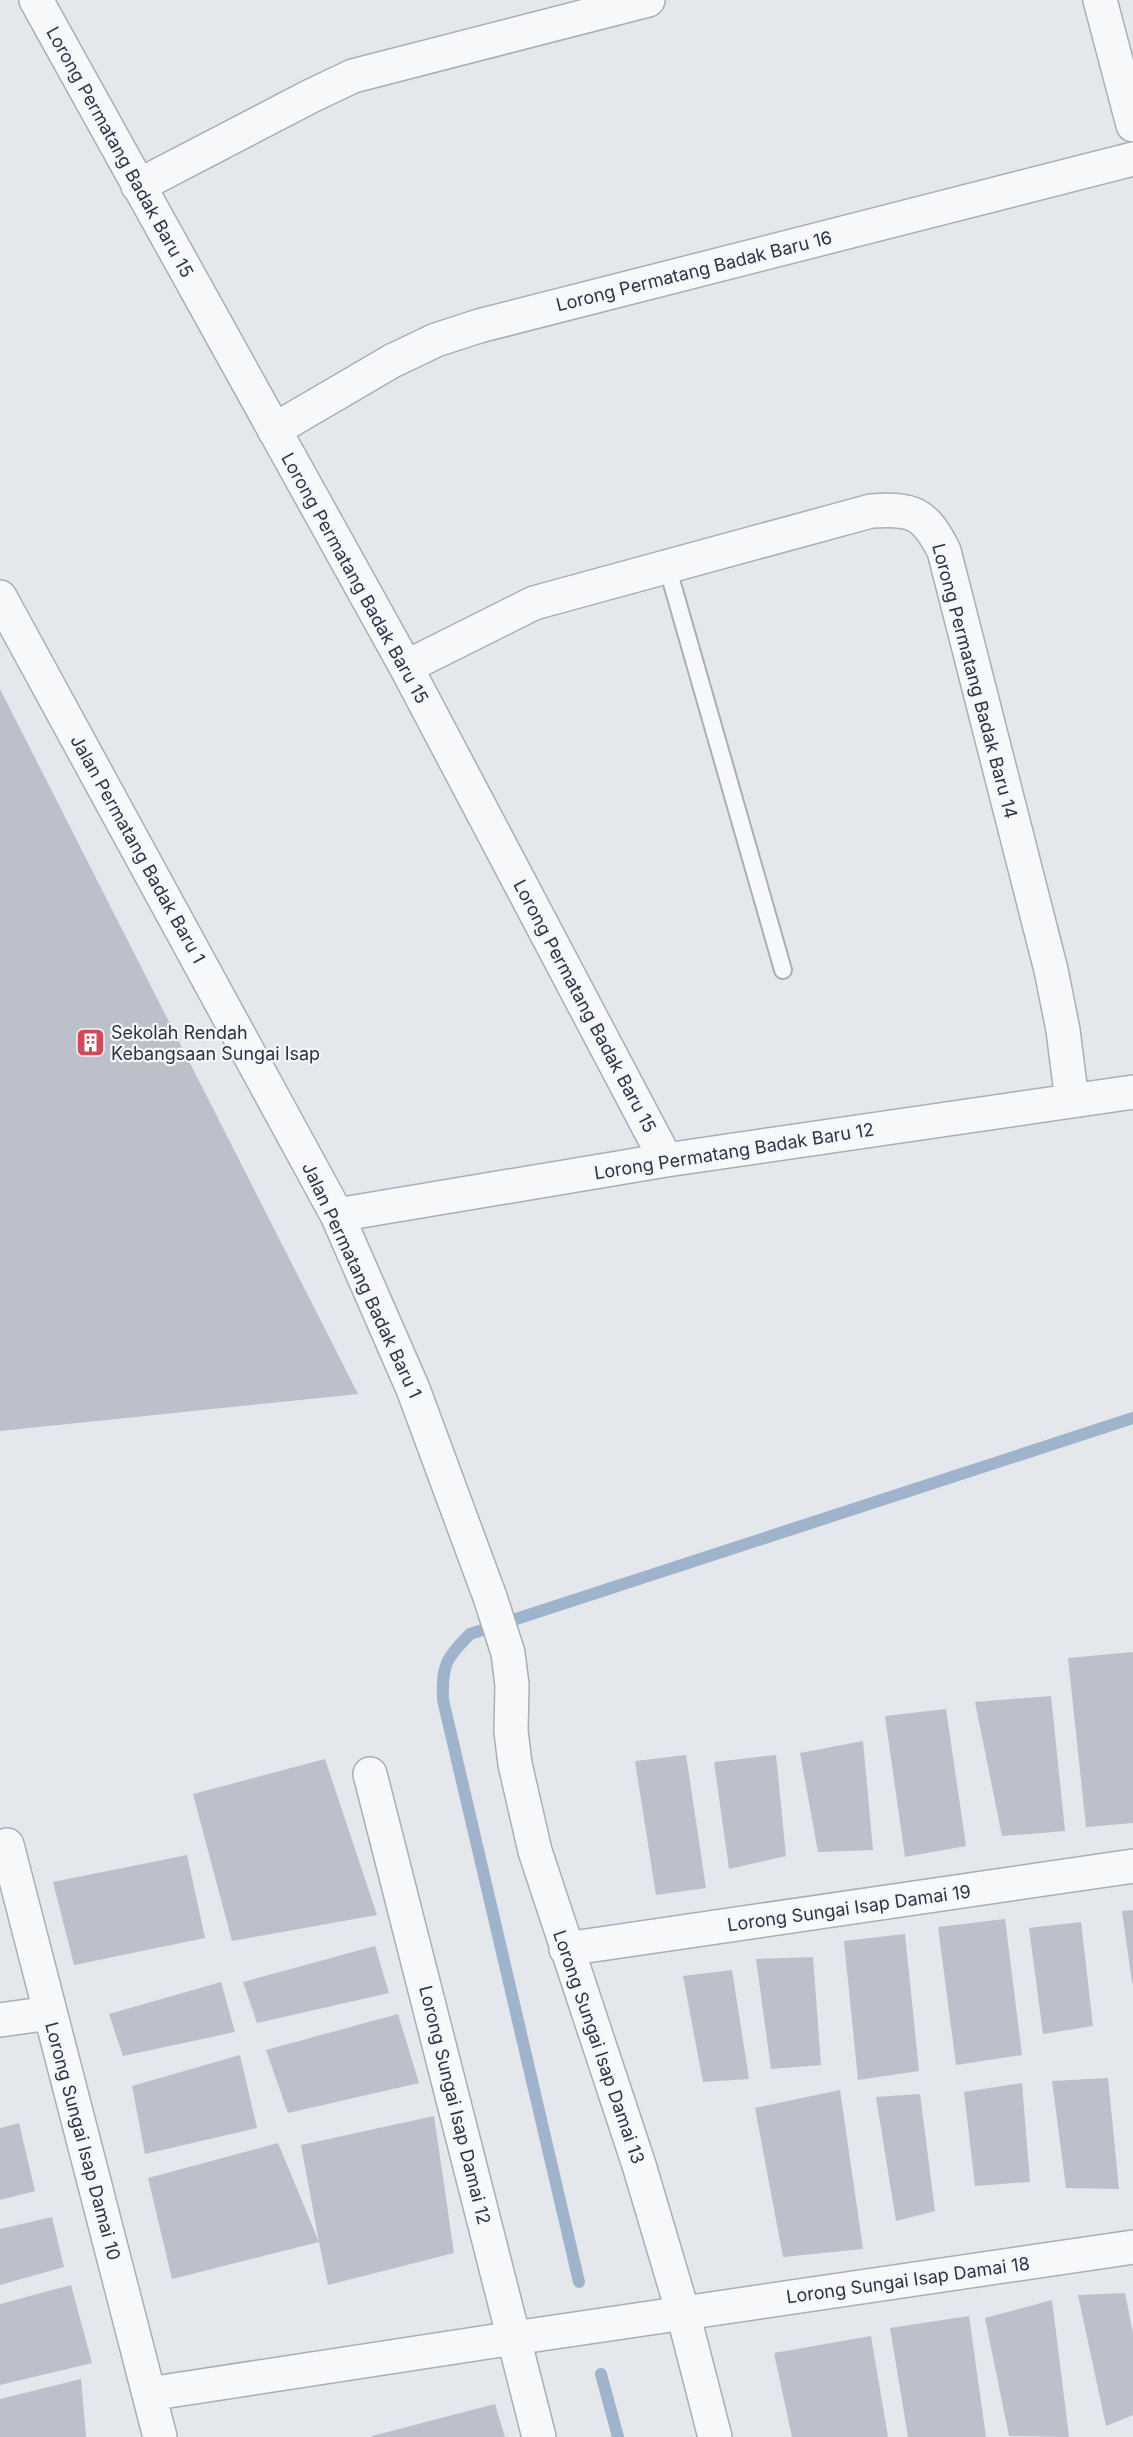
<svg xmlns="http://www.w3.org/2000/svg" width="1133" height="2437" viewBox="0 0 1133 2437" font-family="Inter,sans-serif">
  <rect width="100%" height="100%" fill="#e4e7ec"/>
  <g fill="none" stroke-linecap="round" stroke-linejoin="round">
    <!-- stream -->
    <path stroke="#9fb4cc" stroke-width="12" d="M579 2282 443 1700C442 1664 445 1660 470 1634L1133 1418
      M601 2374 618 2437"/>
  </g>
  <!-- building -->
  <path fill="#bbc0ca" d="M0 689 358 1394 0 1431Z
    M1133 1652V1823L1086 1827 1068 1658Z
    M1051 1696 1065 1831 1002 1836 975 1702Z
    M946 1709 966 1846 905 1857 885 1716Z
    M863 1741 873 1850 818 1852 800 1753Z
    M686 1755 706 1888 656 1895 635 1761Z
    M776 1755 786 1856 729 1869 714 1762Z
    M325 1759 377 1915 232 1941 193 1794Z
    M187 1855 205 1938 74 1965 53 1882Z
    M1133 1910V1983H1132L1122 1911Z
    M1005 1919 1022 2055 956 2065 938 1927Z
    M1081 1922 1093 2026 1043 2034 1029 1928Z
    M905 1934 919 2071 858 2080 844 1941Z
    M375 1946 389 1993 257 2023 243 1982Z
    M813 1957 821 2065 771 2069 756 1959Z
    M732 1970 749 2079 703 2082 683 1976Z
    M221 1982 235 2032 123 2056 109 2014Z
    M398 2014 419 2083 288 2113 266 2050Z
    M240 2055 257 2128 145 2154 132 2086Z
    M1108 2078 1119 2189 1066 2188 1052 2081Z
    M1022 2083 1030 2182 975 2186 964 2092Z
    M840 2090 863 2249 783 2257 755 2108Z
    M920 2094 935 2211 896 2221 876 2097Z
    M434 2116 454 2253 328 2285 319 2242 172 2279 148 2178 278 2143 319 2242 301 2145Z
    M19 2123 35 2191 0 2200V2128Z
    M52 2217 64 2267 0 2285V2229Z
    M71 2285 92 2363 0 2385V2304Z
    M1125 2293 1133 2333V2415L1106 2426 1078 2295Z
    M1052 2300 1069 2437 1009 2436 985 2318Z
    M969 2316 986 2437H908L890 2328Z
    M871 2336 888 2437H792L774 2353Z
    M81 2379 86 2437H0V2399Z
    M495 2404 505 2437H372V2436Z"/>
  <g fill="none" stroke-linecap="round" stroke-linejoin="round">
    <defs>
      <path id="lane" d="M667 566 783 970"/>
      <path id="street" d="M36 0 406 667 666 1160
        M1100 0 1133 125
        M138 186 311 96 353 76 648 0
        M274 430 392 361 436 340 479 326 1133 159
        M0 597 337 1215 413 1389 490 1597 508 1653 512 1685 511 1731 515 1764 535 1851 639 2165 683 2313 715 2437
        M406 667 534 603 871 511C913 508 925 513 944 551L1051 970 1063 1030 1072 1101
        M337 1215 666 1160 1133 1092
        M370 1774 539 2437
        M7 1845 160 2437
        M566 1949 1133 1866
        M0 2020 50 2013
        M149 2394 514 2338 1133 2247"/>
    </defs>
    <!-- lane casing -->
    <use href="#lane" stroke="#a9aeb7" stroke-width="20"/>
    <!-- street casing -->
    <use href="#street" stroke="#a9aeb7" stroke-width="36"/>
    <!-- lane -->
    <use href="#lane" stroke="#f7f8fa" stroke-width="16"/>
    <!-- street -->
    <use href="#street" stroke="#f7f8fa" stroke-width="33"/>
  </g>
  <!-- icons -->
  <defs>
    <symbol id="building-square" viewBox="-11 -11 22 22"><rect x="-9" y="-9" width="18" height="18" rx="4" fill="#d1495b" stroke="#f4f6f9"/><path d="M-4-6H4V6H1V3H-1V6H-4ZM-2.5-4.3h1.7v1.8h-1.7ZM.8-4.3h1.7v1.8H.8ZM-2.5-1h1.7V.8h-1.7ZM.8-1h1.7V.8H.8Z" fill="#fff"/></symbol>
  </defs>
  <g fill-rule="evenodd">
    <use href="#building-square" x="74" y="1026" width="33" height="33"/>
  </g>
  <g text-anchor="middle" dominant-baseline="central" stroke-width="4.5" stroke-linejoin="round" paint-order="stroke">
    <!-- street labels -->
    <g font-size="18" fill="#2b3445" stroke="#f4f6f9">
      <text transform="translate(120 152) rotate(61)">Lorong Permatang Badak Baru 15</text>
      <text transform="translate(694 271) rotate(-14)">Lorong Permatang Badak Baru 16</text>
      <text transform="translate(355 578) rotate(61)">Lorong Permatang Badak Baru 15</text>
      <text transform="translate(975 681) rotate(75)">Lorong Permatang Badak Baru 14</text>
      <text transform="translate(138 849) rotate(61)">Jalan Permatang Badak Baru 1</text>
      <text transform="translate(585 1006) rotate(62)">Lorong Permatang Badak Baru 15</text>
      <text transform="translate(734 1151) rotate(-9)">Lorong Permatang Badak Baru 12</text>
      <text transform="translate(362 1280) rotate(65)">Jalan Permatang Badak Baru 1</text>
      <text transform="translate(849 1908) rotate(-8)">Lorong Sungai Isap Damai 19</text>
      <text transform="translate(599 2047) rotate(71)">Lorong Sungai Isap Damai 13</text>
      <text transform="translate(455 2105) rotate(76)">Lorong Sungai Isap Damai 12</text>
      <text transform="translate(83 2141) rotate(75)">Lorong Sungai Isap Damai 10</text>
      <text transform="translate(908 2280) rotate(-8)">Lorong Sungai Isap Damai 18</text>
    </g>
    <!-- poi labels -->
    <g font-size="18" fill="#2b3445" stroke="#f4f6f9" text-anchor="start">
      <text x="111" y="1032">Sekolah Rendah<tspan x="111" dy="21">Kebangsaan Sungai Isap</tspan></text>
    </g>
  </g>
</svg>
